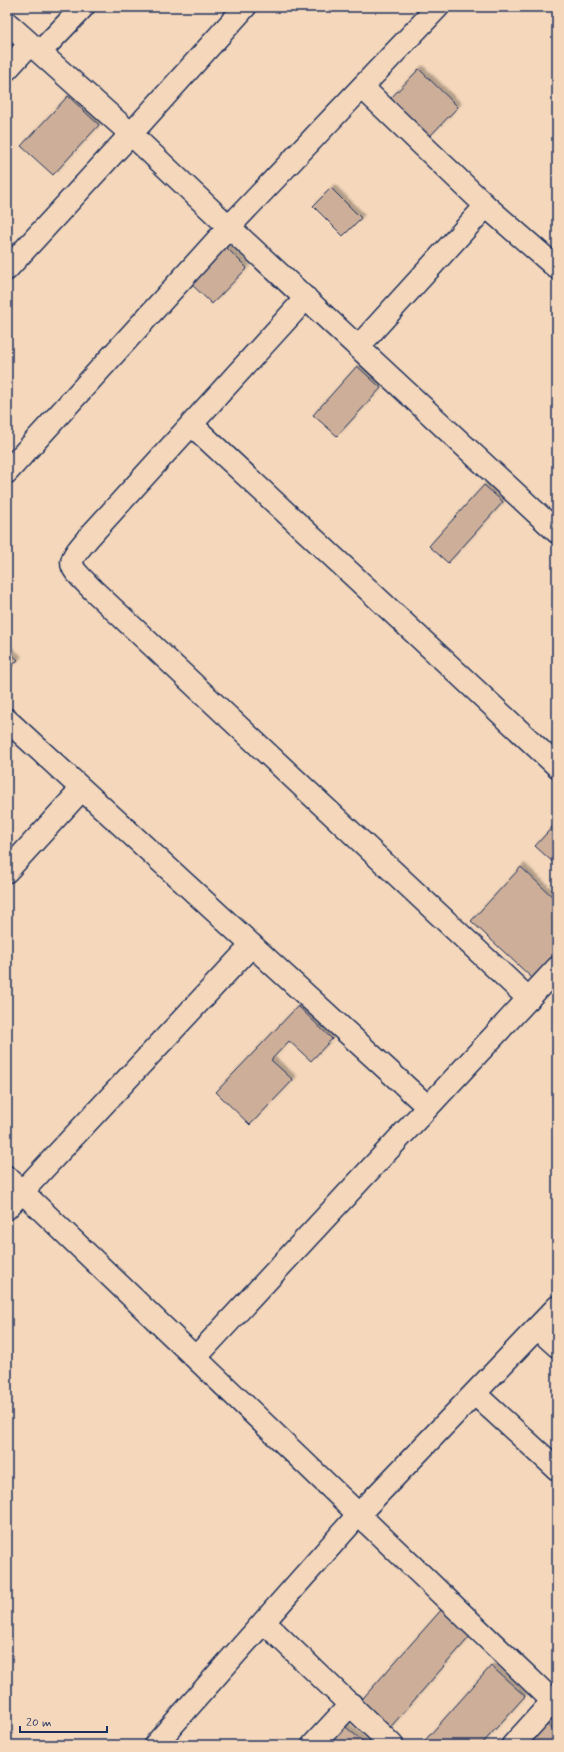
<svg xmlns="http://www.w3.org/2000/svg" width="564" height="1752" viewBox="0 0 564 1752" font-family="Mynerve,sans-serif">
  <defs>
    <filter id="shadow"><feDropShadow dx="3.5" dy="-3.5" stdDeviation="1" flood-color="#0004"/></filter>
  </defs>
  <rect width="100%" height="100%" fill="#f5d8bb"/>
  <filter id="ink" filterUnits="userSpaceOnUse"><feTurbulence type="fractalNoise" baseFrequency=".025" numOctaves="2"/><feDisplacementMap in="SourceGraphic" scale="8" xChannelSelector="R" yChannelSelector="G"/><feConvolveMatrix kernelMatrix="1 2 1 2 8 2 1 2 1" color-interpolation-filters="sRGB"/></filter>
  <g filter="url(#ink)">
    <!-- building -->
    <path fill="#cdaf99" stroke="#1b2f5e" filter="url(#shadow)" d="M419 69 458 107 429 137 390 99Z
      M68 96 99 125 53 175 21 146Z
      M331 188 361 218 343 236 313 206Z
      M222 243 247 268 212 304 186 279Z
      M357 366 381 388 337 436 313 415Z
      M484 485 503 502 448 563 429 546Z
      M7 650 18 660 7 671Z
      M557 822V866L535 846Z
      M521 867 557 901V953L533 979 471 921Z
      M298 1006 332 1039 311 1061 289 1041 271 1060 293 1080 250 1125 216 1092Z
      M443 1608 472 1634 387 1731 357 1705Z
      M491 1666 525 1696 481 1745H421Z
      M542 1720 557 1734V1745H520Z
      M341 1723 367 1745H322Z"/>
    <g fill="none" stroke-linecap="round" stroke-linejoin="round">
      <defs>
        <path id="minor" d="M7 23 131 134 229 227 557 532
          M40 52 83 7
          M7 69 30 44
          M362 87 486 206 557 268
          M7 269 131 134 245 7
          M306 298 89 537C65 565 67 563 92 589L529 999
          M358 347 486 206
          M192 425 557 766
          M7 472 229 227 438 7
          M7 720 428 1107
          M7 871 82 789
          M7 1177 557 1705
          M7 1208 252 945
          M537 1328 557 1346
          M196 1357 557 968
          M475 1394 557 1469
          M264 1622 392 1745
          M155 1745 358 1515 557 1307
          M313 1745 351 1704
          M513 1745 553 1701"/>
      </defs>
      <!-- minor casing -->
      <use href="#minor" stroke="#1b2f5e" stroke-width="25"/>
      <!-- minor -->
      <use href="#minor" stroke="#f5d8bb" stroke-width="22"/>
    </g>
  </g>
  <!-- margin -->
  <rect width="564" height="1752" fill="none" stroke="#f5d8bb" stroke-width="24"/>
  <rect x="12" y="12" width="540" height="1728" fill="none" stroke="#1b2f5e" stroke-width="1.5" filter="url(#ink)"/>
  <!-- scale -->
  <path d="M20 1726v6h87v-6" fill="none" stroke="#1b2f5e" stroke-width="2"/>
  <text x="26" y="1726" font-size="12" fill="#1b2f5e" stroke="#f5d8bb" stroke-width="3" paint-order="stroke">20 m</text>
</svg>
